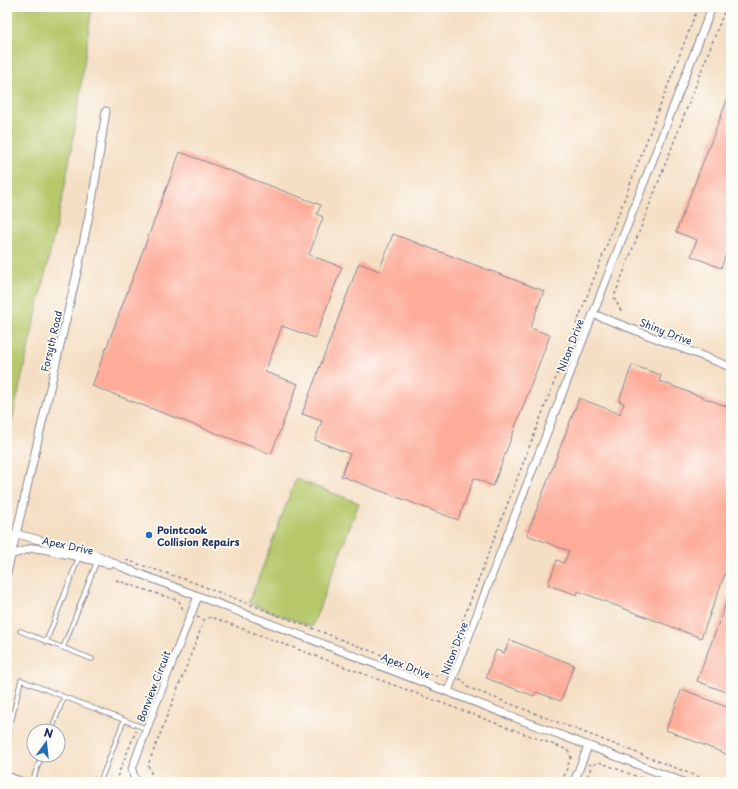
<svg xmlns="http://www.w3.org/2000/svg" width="738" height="789" viewBox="0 0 738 789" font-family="'Playpen Sans',sans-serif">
  <rect width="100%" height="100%" fill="#fdfcf7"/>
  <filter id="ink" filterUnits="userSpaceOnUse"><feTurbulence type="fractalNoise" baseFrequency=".025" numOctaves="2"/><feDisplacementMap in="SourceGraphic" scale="8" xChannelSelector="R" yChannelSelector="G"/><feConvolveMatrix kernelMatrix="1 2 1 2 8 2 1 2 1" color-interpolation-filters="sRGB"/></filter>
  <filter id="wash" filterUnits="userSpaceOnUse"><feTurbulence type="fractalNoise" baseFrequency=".012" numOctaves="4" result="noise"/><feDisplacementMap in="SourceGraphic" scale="16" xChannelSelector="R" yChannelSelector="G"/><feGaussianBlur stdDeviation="0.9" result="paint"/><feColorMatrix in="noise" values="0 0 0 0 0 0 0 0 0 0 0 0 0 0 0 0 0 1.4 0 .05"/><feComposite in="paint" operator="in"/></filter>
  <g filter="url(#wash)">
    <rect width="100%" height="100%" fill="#f5dfc4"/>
    <!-- green -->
    <path fill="#b6c86b" stroke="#687c64" d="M7 7H92L76 121 65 186 7 443Z
      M296 479 359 503 312 627 249 603Z"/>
    <g id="blocks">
      <!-- building -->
      <path fill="#fdac99" d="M731 90V253L727 251 721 268 691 256 697 240 676 232Z
        M180 152 321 205 317 214 323 217 309 255 342 267 315 338 282 326 265 372 298 384 271 454 92 386Z
        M393 234 544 291 530 328 550 335 493 486 474 478 458 520 341 476 350 454 315 440 322 421 302 414 359 263 379 271Z
        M632 365 661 375 659 381 731 408V558L701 638 578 591 577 595 548 585 557 560 564 563 569 551 527 535 579 398 620 414 624 403 619 401Z
        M730 592H731V694L697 681Z
        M510 640 574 665 561 701 536 692 534 696 486 678 496 650 504 653Z
        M682 689 731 709V756L666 730Z"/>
    </g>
  </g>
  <g filter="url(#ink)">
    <use href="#blocks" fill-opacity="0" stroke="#888791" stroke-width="1"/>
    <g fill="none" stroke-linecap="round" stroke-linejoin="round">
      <defs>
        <path id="service" d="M20 631 92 659
          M46 642 79 557
          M63 648 97 561
          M51 731 64 697
          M7 740 21 680 147 729
          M7 774 27 782
          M32 782 42 755
          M100 782 124 720"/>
        <path id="minor" d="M593 314 731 367
          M17 534 99 556 122 567 198 596 683 782
          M11 555 32 548 43 549 110 564
          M7 573 79 264 93 195 106 111
          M448 691 498 559 712 7
          M138 782 134 777 132 769 154 709 198 596
          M574 782 588 746"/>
      </defs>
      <!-- service casing -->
      <use href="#service" stroke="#888791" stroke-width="5.5"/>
      <!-- minor casing -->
      <use href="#minor" stroke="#888791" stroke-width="9"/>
      <!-- path -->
      <path stroke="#888791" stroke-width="1.5" stroke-dasharray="3 3" stroke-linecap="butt" d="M621 311 614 297 726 7
        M126 560 187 580 436 676 443 672 446 674
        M116 580 179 601 184 612
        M197 617 204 620 211 617 568 750 571 757 575 758
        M443 672 698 7
        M459 679 463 680 467 687 712 782
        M140 722 168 651
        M588 764 592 765 599 762 651 782
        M115 782 136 731
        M159 782 154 780 148 765 204 621
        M562 782 571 757
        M585 782 592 765"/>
      <!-- service -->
      <use href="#service" stroke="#fff" stroke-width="3.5"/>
      <!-- minor -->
      <use href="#minor" stroke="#fff" stroke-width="7"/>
    </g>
  </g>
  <!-- markers -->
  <circle fill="#1f6fb2" stroke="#fdfcf7" stroke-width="1.5" cx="149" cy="535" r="4"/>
  <g text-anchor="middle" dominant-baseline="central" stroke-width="3.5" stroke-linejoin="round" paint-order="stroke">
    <!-- street labels -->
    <g font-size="10" fill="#1b2f5e" stroke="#fdfcf7">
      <text transform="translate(666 331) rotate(21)">Shiny Drive</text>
      <text transform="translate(51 341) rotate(-77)">Forsyth Road</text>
      <text transform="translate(570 345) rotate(-69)">Niton Drive</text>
      <text transform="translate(68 545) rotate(12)">Apex Drive</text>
      <text transform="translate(454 648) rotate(-69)">Niton Drive</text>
      <text transform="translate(406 665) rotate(21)">Apex Drive</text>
      <text transform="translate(153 686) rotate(-69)">Bonview Circuit</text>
    </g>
    <!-- poi labels -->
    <g font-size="10" font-weight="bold" fill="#1b2f5e" stroke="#fdfcf7" text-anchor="start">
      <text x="157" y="529">Pointcook<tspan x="157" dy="12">Collision Repairs</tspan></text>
    </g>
  </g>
  <!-- margin -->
  <rect width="738" height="789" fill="none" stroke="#fdfcf7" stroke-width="24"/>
  <!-- north arrow -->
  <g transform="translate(46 743) rotate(15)"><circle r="19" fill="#fdfcf7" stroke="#a3aaba"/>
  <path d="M0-3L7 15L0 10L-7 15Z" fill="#1f6fb2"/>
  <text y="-6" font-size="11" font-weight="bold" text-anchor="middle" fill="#1b2f5e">N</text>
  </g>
</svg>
